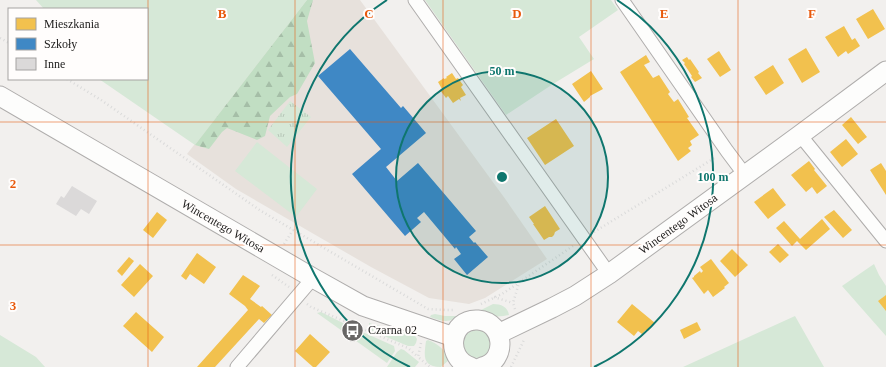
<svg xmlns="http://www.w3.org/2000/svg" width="886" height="367" viewBox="0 0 886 367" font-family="Georgia,serif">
  <defs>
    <pattern id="forest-firs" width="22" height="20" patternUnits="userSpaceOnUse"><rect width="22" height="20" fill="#c1dec3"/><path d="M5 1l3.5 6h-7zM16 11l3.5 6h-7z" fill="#a5bea7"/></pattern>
    <pattern id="park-tufts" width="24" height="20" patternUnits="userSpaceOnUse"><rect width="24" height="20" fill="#d6e8d7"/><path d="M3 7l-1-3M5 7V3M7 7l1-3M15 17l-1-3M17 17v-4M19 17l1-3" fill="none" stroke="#b7c6b8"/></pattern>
  </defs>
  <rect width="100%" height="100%" fill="#f2f0ee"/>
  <!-- built -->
  <path fill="#e7e1dc" d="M307 0H360L506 200 547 259 485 298 469 304 429 298 371 267 236 189 187 154Z"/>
  <!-- grass -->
  <path fill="#d6e8d7" d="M36 0H307L195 145 99 79H147V9H44Z
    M425 0H611L618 10 579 37 594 59 553 84 506 115Z
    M257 142 317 189 296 217 235 171Z
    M874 264 879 275 886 286V336L842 286Z
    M493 304C501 304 508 307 509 315 494 318 477 316 461 317 456 317 452 321 446 321 441 321 436 319 430 317L431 315 435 314 445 316H458L467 312 479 311Z
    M321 312 349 326 346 331 355 335 358 330 394 346 395 351 387 363 317 313Z
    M795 316 824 367H683Z
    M369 323 415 336 417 339 416 343 414 346H408L372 331 369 326Z
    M463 344a14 14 0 1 1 28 0a14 14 0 1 1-28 0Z
    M0 335 36 357 45 367H0Z
    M428 340C438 344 445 349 449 360L441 367C422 367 424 356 426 341Z
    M401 349 404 350 419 362 415 367H387L397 352Z"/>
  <!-- forest -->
  <path fill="url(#forest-firs)" d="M307 0H313L307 21 315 63 297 94 290 97 270 116 265 136 257 140 227 128 222 132 209 149 195 145Z"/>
  <!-- park -->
  <path fill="url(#park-tufts)" d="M290 101 311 117 287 147 268 130Z"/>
  <!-- homes -->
  <path fill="#f2c14e" d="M873 9 885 29 868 39 856 19Z
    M844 26 852 40 855 38 860 46 848 54 846 51 838 57 825 37Z
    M806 48 820 72 802 83 788 59Z
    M719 51 731 70 720 77 707 59Z
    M646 55 650 62 644 65 653 78 659 75 670 92 668 94 674 102 678 99 689 117 687 118 699 135 690 141 692 145 688 148 691 151 678 161 620 72Z
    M687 57 689 60 690 59 699 72 698 73 702 78 695 82 691 77 692 76 684 64 685 63 682 60Z
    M773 65 784 83 766 95 754 77Z
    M591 71 603 89 590 96V97L584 102 572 84Z
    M452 73 456 79 458 78 463 85 461 87 466 95 460 98 461 101 459 99 453 103 448 96 446 98 440 90 442 89 438 82 444 78V79L447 78 446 77Z
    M851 117 867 137 858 144 842 125Z
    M556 119 574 146 545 165 527 138Z
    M846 139 858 154 842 167 830 152Z
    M809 161 815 169 814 170 827 186 817 194 812 187 806 192 791 175Z
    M881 163 886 171V195L870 170Z
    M773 188 786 205 768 219 754 202Z
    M545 206 560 229 555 232 554 235 552 237H549L544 240 533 224H534L529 217Z
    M834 210 852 230 843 238 824 217Z
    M157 212 167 220 153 238 143 230Z
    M822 219 830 229 806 250 797 241 792 246 776 228 784 221 800 239Z
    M778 244 789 255 780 263 769 252Z
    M732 249 748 265 735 277 720 261Z
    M197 253 216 267 204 284 190 274 186 280 181 276Z
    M129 257 134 261 122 276 117 271Z
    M711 259 729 283 724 287 725 288 713 297 708 290 704 294 692 278 694 277V276L700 271 701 273 703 271 700 267Z
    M140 264 153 276 134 297 121 285Z
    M243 275 260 286 250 299 261 307 262 306 272 315 264 323 259 319 215 367H197L248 310 245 306 229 294Z
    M886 295V311L878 301Z
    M632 304 655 323 648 331 646 330 642 334 638 331 634 336 617 322Z
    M136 312 164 337 152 352 123 326Z
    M697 322 701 330 684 339 680 330Z
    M310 334 330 352 316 367H313L295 351Z"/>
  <!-- schools -->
  <path fill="#3f88c5" d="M350 49 401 108 403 106 426 133 386 167 397 181 418 163 476 231 469 237 474 243 475 242 488 257 467 275 454 259 461 254 456 247 455 249 424 212 417 218 421 222 405 236 352 174 381 149 318 76Z"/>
  <!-- building -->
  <path fill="#dbd9d9" d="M72 186 97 201 89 214 81 209 76 216 56 204 61 196 64 198Z"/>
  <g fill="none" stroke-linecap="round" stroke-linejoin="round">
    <defs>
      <path id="street" d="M415 0 609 274
        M622 0 727 151 745 175
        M800 135 886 241
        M237 367 313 278"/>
      <path id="secondary" d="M0 96 313 278 363 306 454 337
        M498 334 552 308 575 296 609 274 800 135 886 71
        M471 367C444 358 450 318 478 320 505 322 508 361 482 367"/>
    </defs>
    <!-- street casing -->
    <use href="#street" stroke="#afadac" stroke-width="15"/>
    <!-- secondary casing -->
    <use href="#secondary" stroke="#afadac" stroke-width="21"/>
    <!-- path -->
    <path stroke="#dadada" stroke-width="2.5" stroke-dasharray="1 3" stroke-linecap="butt" d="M0 38 9 43
      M67 79 101 100 261 211 428 309 446 310H455
      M594 232 716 157
      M284 244 293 230
      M272 275 289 287
      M494 297 513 303
      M307 304 311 307 408 348 418 357
      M481 304 502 294 573 246
      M515 309 513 303 519 283
      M421 343 418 357 430 367
      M511 367 524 340"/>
    <!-- street -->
    <use href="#street" stroke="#fdfdfc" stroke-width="13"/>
    <!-- secondary -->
    <use href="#secondary" stroke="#fdfdfc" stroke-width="19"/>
  </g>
  <!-- grid -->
  <path fill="none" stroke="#e8590c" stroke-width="1" stroke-opacity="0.55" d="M148 0V367M295 0V367M443 0V367M591 0V367M738 0V367M0 122H886M0 245H886"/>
  <!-- distance rings -->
  <circle cx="502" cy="177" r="106" fill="#0f766e" fill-opacity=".12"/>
  <g fill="none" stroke="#0f766e" stroke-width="2">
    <circle cx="502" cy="177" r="106"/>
    <path d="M410 367A211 211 0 0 1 387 0M617 0A211 211 0 0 1 594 367"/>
  </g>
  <!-- icons -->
  <defs>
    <symbol id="bus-disc" viewBox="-11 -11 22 22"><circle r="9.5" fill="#686665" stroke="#fffdfc"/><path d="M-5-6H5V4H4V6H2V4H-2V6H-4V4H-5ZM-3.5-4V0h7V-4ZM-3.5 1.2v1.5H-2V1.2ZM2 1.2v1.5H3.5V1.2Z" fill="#fff"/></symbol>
  </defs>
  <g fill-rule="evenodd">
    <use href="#bus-disc" x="340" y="318" width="25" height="25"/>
  </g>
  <g text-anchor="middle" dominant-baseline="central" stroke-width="4" stroke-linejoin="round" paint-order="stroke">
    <!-- street labels -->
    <g font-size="12" fill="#1d1c1b" stroke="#fffdfc">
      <text transform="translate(678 224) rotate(-36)">Wincentego Witosa</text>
      <text transform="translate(223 226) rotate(30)">Wincentego Witosa</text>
    </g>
    <!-- poi labels -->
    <g font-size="12" fill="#1d1c1b" stroke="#fffdfc" text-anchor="start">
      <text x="368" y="330">Czarna 02</text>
    </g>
  </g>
  <g font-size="13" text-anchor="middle" font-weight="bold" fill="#e8590c" stroke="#fffdfc" stroke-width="4" stroke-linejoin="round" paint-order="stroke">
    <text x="222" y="18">B</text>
    <text x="369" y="18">C</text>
    <text x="517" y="18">D</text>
    <text x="664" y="18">E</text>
    <text x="812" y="18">F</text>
    <text x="13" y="188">2</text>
    <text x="13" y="310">3</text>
  </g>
  <circle cx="502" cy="177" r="6" fill="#0f766e" stroke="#fffdfc" stroke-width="2"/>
  <g font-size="12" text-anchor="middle" font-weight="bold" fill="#0f766e" stroke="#fffdfc" stroke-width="4" stroke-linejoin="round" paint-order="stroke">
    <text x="502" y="75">50 m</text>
    <text x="713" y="181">100 m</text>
  </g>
  <!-- legend -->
  <rect x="8" y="8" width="140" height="72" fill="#fffdfc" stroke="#a5a3a2"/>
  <rect x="16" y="18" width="20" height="12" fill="#f2c14e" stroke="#a5a3a2"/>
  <text x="44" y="28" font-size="12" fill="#1d1c1b">Mieszkania</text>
  <rect x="16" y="38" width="20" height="12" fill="#3f88c5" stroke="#a5a3a2"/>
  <text x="44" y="48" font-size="12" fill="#1d1c1b">Szkoły</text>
  <rect x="16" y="58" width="20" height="12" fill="#dbd9d9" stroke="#a5a3a2"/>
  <text x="44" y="68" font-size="12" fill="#1d1c1b">Inne</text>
</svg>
